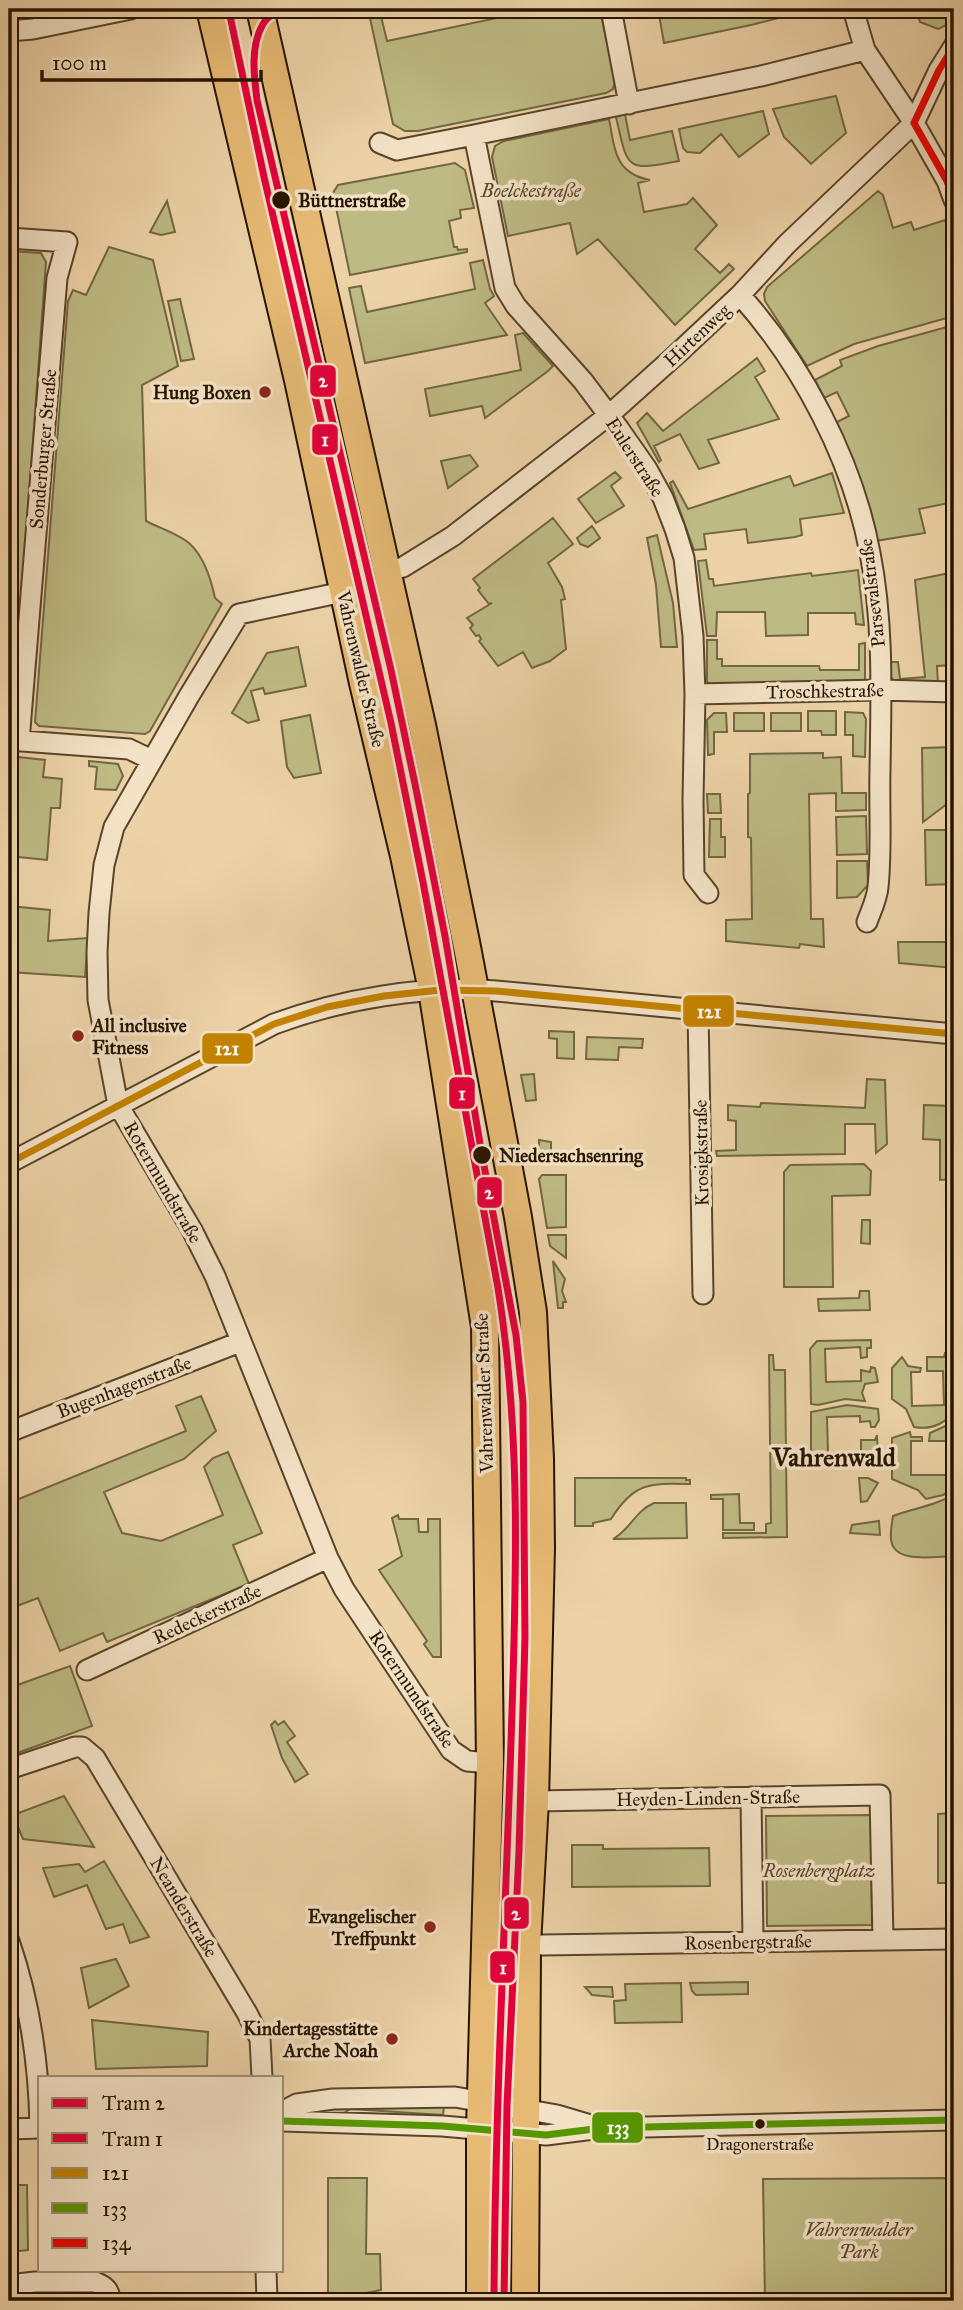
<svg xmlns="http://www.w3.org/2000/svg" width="963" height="2310" viewBox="0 0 963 2310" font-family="'IM FELL Great Primer',serif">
  <rect width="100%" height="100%" fill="#edd2a7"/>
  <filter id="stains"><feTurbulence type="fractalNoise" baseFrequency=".00286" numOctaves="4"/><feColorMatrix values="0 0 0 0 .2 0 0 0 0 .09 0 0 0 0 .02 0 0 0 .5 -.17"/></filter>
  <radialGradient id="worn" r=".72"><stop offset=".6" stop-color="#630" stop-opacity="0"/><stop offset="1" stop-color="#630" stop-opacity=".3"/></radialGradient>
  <!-- green -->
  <path fill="#beba83" stroke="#726742" stroke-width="2" d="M368 9H394L395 13 381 16 387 41 497 18 496 9H600L615 81 613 89 606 93 418 131H405L393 124Z
    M658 9H797L798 13 751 25 664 43Z
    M916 9H954C954 20 948 25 938 29L920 22Z
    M836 96 846 133 811 164 784 137 773 109Z
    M763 111 769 134 739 157 721 134 700 153 687 152 683 148 679 129Z
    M625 114 630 140 672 131 679 161C624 172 628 168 616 117Z
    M609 119C615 149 614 173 650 180L638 183 644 212 687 204 693 198 717 225 695 249 720 273 729 264 734 269 675 325 598 239 577 254 570 223 508 236 492 157 495 146 504 141Z
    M455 163 465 170 474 208 460 210 461 218 449 221 454 247H457L458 250 467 249V252L350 275 333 193 338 185Z
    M878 191 883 195 893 228 911 222 914 230 945 220 954 250V316L854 344 807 366 765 301 764 294 767 287Z
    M167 201 175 232 161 235 150 232Z
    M109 247 153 260 178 366 142 385 146 521C159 528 179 534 190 544 204 557 211 579 215 598L222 604 150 731 145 734 39 726 35 722 68 301 73 290 86 295Z
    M9 251 41 253 46 262 13 717 9 722Z
    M483 260 490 289 494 296 485 303 507 335 365 363 349 288 361 286 367 312 475 289 470 263Z
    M180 299 194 359 181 361 168 301Z
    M954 325V502L919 509 925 533 875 541 858 474 837 422 849 416 837 392 824 398 815 380 842 366 840 360 878 346Z
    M523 333 553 366 548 371 485 418 482 406 430 416 425 389 521 370 515 335Z
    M757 358 765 371 755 377 779 419 708 440 719 463 699 469 680 434 654 446 661 460 659 462 637 423 647 413 663 431Z
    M470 455 478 466 448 488 441 461Z
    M615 472 621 478 611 486 624 506 596 523 578 499Z
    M832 473 844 513 800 519 802 535 795 537 748 543 746 529 704 534 706 549 694 550 670 483 673 481 688 509 790 476 794 486Z
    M553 518 573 544 548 563 562 587 565 599 561 600 566 649 550 661 532 668 523 652 498 666 479 641 481 639 479 635 476 636 470 628 473 625 467 618 492 603 489 604 478 590 480 588 473 579Z
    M592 526 600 538 588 547 580 544 577 538Z
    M657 535 673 603 677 647H661L656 585 647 538Z
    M706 560 709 579H713L714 586 811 573 812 576 858 570 864 625 856 624 855 613H808V635L766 636 765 612H717L716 636H707L698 561Z
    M954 572V665L937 666 938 684 897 683 889 676V662H898L900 679 925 677 915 580Z
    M707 640H717V659H722V666H819L820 670H859V644L865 643V680L864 683 710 685 707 681Z
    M298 647 306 686 265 694 263 688 251 691 259 720 248 723 232 713 267 653Z
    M808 711H836V735H822L821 731H808Z
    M845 712 863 713 866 719 865 757 853 756V735H845Z
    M714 713H726L727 732H714V754L708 755 707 720Z
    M734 713H764V731H734Z
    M771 713H801V731H771Z
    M310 715 321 773 294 778 287 767 281 721Z
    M954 747V774L949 775 947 804 923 822 922 748Z
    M823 753V758L841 757 842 793H866V810L836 811V793L809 794 811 919H823L824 947 800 944 799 948 726 941V920L752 919 751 838 748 837V794L750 793V754Z
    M9 756 45 760 43 777 62 779 60 808H51L47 860 9 856Z
    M89 761 118 764 123 776 116 790 95 789 97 767 89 766Z
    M707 794H720L721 813H708Z
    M866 816 867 854 837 855 836 817Z
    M710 819H721V837H725V857H709Z
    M925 830H954V884L926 885Z
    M837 861H867L868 885 857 897 837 898Z
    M9 906 50 910 48 941 88 938 85 977 9 972Z
    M947 921H954V968L899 963 898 942H947Z
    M549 1031 574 1032V1059L557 1058V1039L549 1038Z
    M587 1037 643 1039 642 1048 619 1047 618 1060 586 1059Z
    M534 1074 536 1100 526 1101 521 1075Z
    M867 1079 885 1080 887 1144 876 1153 875 1124H845V1154L717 1156 716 1151 736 1150V1121L728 1120V1105L760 1107 761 1103 865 1108Z
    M924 1105 954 1106V1179L940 1180V1140L923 1139Z
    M539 1140 551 1142V1163H538L536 1151H539Z
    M864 1164 871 1171 870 1195 832 1196 833 1287H784V1172L790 1165Z
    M542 1175H566V1227L547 1228 539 1179Z
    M862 1220H870V1244L861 1243Z
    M548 1235H566V1258L550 1246Z
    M553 1261 565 1279 562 1291 566 1302H563V1308H558Z
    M860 1291H869L870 1310 819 1311 818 1299 859 1298Z
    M871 1340V1348H867V1357L861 1358 860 1347 825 1349 826 1382 861 1381V1370L870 1372 871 1367 875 1368 878 1382 865 1384 862 1393 865 1401 845 1399 818 1405 811 1404 810 1349 817 1341Z
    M945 1353H954V1412C943 1425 930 1430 914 1427L906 1409 892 1399V1368L902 1357 908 1366 921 1368 920 1372H911L912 1406 944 1405 943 1371H927V1357H944Z
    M769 1355H773L774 1370H785L787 1537 723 1538V1533H766V1524L771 1523Z
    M201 1396 216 1431 184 1459 104 1492 122 1533 161 1541 223 1515 204 1467 213 1458 228 1452 262 1533 233 1545 249 1584 107 1642 103 1633 60 1651 38 1598 9 1609V1532L13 1530 9 1519V1503L186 1431 176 1406Z
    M847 1405 878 1409 879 1420 875 1427H871L870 1421 860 1422V1416L827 1417 828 1453 861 1452V1440H875L877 1435 878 1456 870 1455V1464L820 1465 811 1461V1412Z
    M954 1422V1489L943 1495 926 1499 918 1490 892 1479V1438L910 1432 911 1437H922V1441H911V1475H946V1441H929L930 1433Z
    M575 1478H686V1480H690V1484C650 1483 634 1482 611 1519L593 1523V1526H575Z
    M859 1478H868L878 1483 867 1501 861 1502Z
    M739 1494 740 1523H754V1530H723V1499H711V1495Z
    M954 1494V1556C936 1556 893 1565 891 1539 890 1532 892 1523 893 1516 913 1508 936 1506 954 1494Z
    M654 1503H686L687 1538 613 1539C631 1529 635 1511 654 1503Z
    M398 1515 399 1519H418L419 1532H428V1519H440L441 1657H433L424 1644 427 1641 379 1570 402 1556 392 1518Z
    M879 1521 880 1535 850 1533 852 1525Z
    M70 1666 92 1726 9 1756V1688Z
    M275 1721 278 1725 284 1721 295 1736 287 1742 308 1774 295 1782 282 1758 271 1725Z
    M64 1796 94 1847 23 1839 13 1815Z
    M954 1813V1883H938V1814Z
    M871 1815 872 1925 767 1926 766 1816Z
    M572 1845H603V1849L709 1848 710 1886 572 1887Z
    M104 1861 149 1937 130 1943 123 1924 106 1929 87 1885 54 1897 43 1868 79 1864 85 1872Z
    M116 1959 129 1986 89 2008 81 1968Z
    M748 1982V1994L696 1995 692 1991 690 1983Z
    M681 1983 682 2022 615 2023 614 2001 626 2000 625 1984Z
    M585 1987H612L613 1997 592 1995Z
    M92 2020 208 2032 207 2066 96 2069Z
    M346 2106H444L443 2115 350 2109 344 2113 298 2115V2112Z
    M328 2178H367L366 2254H380L381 2290 366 2293 367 2301H328Z
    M954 2178V2301H765L763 2179Z
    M9 2185H27L28 2250 9 2252Z"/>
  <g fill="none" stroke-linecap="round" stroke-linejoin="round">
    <defs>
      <path id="minor" d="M611 9 629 104
        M853 9 865 50 914 123 947 181 954 200
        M9 31 33 29 131 9
        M474 135 505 288 516 306 583 381 619 429 647 469 663 498 675 529 684 558 693 636 695 694 693 800 694 875 708 893
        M380 143 397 150 474 135 761 76 865 50
        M9 238 67 242 57 278 19 741
        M740 295C802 364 853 461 870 553 884 624 881 698 880 770 879 809 882 849 878 887 877 899 871 911 867 922
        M387 571 403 567 453 536 609 415 676 355 740 295 787 244 914 123 939 70 954 46
        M343 592 239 614 189 696 114 827 104 865 99 913 97 952 98 1000 118 1105 192 1230 215 1276 328 1558 344 1589 451 1750 467 1761 490 1763
        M695 694 881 690 954 692
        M9 740 129 749 152 760
        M698 1011 703 1294
        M9 1163 274 1024C342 999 424 985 496 991L954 1034
        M9 1432 240 1342
        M87 1670 328 1558
        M9 1769 75 1747H82L95 1758 247 2013 260 2039 262 2077
        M751 1797 753 1942
        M535 1801 880 1795 883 1940
        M9 1941C30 2002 39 2064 40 2128
        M542 1945 954 1939
        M282 2112 297 2104 333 2099 455 2097 557 2115 594 2126
        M282 2121 442 2126 546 2135 602 2128 954 2120
        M9 2129 40 2128
        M266 2270 267 2301
        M9 2285 35 2282H95C105 2286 110 2290 110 2301"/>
      <path id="major" d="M210 9 298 380 363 683 404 856 432 990 485 1327 490 1763 480 2129V2301
        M260 9 422 725 467 947 518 1217 533 1312 540 1459 541 1548 535 1801 527 1945 525 2301"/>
    </defs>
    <!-- minor casing -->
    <use href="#minor" stroke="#58442a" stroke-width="23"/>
    <!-- major casing -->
    <use href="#major" stroke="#271400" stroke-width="30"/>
    <!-- minor -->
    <use href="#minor" stroke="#f3e2c6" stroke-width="19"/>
    <!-- major -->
    <use href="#major" stroke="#e6b974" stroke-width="26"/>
    <defs>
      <path id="bus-1" d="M9 1163 274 1024 327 1007 384 996 440 990 496 991 954 1034"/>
      <path id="bus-2" d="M282 2121 442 2126 546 2135 602 2128 954 2120"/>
      <path id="bus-3" d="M914 123 939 70 954 46
        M914 123 947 181 954 200"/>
    </defs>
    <!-- bus-1 casing -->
    <use href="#bus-1" stroke="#f3e2c6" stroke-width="12"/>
    <!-- bus-2 casing -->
    <use href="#bus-2" stroke="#f3e2c6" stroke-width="12"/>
    <!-- bus-3 casing -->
    <use href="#bus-3" stroke="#f3e2c6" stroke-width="12"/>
    <!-- bus-1 -->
    <use href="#bus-1" stroke="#c38200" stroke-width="7"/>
    <!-- bus-2 -->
    <use href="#bus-2" stroke="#569700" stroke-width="7"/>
    <!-- bus-3 -->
    <use href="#bus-3" stroke="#e00" stroke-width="7"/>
    <defs>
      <path id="tram-1" d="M279 9C274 13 266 18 263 24 250 46 254 76 257 100L391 670 416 789 445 936 482 1155 516 1335 523 1402 525 1638 519 1851 507 2106 504 2301"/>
      <path id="tram-2" d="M229 11 264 177 391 723 423 882 498 1288C522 1438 516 1590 511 1742 505 1928 495 2114 494 2301"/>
    </defs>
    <!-- tram-1 casing -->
    <use href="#tram-1" stroke="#f3e2c6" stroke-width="12"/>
    <!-- tram-2 casing -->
    <use href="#tram-2" stroke="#f3e2c6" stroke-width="12"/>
    <!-- tram-1 -->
    <use href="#tram-1" stroke="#e4003a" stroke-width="7"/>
    <!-- tram-2 -->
    <use href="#tram-2" stroke="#e4003a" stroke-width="7"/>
  </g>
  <!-- markers -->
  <g fill="#271400" stroke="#f3e2c6" stroke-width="2.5">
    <circle cx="281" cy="200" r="10"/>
    <circle cx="482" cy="1155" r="10"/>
    <circle cx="760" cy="2124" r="6"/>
  </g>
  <g fill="#8f2418" stroke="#f3e2c6" stroke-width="2.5">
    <circle cx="265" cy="392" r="7"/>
    <circle cx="78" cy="1036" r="7"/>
    <circle cx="430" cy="1927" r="7"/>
    <circle cx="392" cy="2039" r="7"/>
  </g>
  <g text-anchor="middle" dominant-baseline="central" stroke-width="7" stroke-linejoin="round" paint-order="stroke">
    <!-- bus labels -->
    <g font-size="17" fill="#271400" stroke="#f3e2c6">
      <text x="760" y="2144">Dragonerstraße</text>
    </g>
    <!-- park labels -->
    <g font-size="19" font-style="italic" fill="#544627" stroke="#f3e2c6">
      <text x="531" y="190">Boelckestraße</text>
      <text x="819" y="1870">Rosenbergplatz</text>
      <text x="859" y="2229">Vahrenwalder<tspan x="859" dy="22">Park</tspan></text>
    </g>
    <!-- stop labels -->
    <g font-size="19" font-weight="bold" fill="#271400" stroke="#f3e2c6" text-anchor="start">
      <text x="298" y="200">Büttnerstraße</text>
      <text x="499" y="1155">Niedersachsenring</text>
    </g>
    <!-- street labels -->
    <g font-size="19" fill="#271400" stroke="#f3e2c6">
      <text transform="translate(697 335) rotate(-43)">Hirtenweg</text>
      <text transform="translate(43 449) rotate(-85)">Sonderburger Straße</text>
      <text transform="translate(635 457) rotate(57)">Eulerstraße</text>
      <text transform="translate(872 593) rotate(-97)">Parsevalstraße</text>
      <text transform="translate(361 669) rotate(77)">Vahrenwalder Straße</text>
      <text transform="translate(825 691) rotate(-1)">Troschkestraße</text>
      <text transform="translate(701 1153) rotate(-91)">Krosigkstraße</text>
      <text transform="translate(163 1182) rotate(60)">Rotermundstraße</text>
      <text transform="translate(124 1387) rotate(-21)">Bugenhagenstraße</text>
      <text transform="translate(484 1393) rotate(-92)">Vahrenwalder Straße</text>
      <text transform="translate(207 1614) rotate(-25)">Redeckerstraße</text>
      <text transform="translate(412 1689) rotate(56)">Rotermundstraße</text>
      <text transform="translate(708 1798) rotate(-1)">Heyden-Linden-Straße</text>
      <text transform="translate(184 1907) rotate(59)">Neanderstraße</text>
      <text transform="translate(748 1942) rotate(-1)">Rosenbergstraße</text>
    </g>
    <!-- poi labels -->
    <g font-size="19" font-weight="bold" fill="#271400" stroke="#f3e2c6" text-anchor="end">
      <text x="251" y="392">Hung Boxen</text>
      <text x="92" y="1025" text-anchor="start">All inclusive<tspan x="92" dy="22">Fitness</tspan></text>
      <text x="416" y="1916">Evangelischer<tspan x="416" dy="22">Treffpunkt</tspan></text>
      <text x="378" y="2028">Kindertagesstätte<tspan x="378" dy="22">Arche Noah</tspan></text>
    </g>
    <!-- district labels -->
    <g font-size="26" font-weight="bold" fill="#271400" stroke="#f3e2c6">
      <text x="834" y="1457">Vahrenwald</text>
    </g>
  </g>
  <g stroke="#f3e2c6" stroke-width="2.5">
    <rect x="309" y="364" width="28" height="34" rx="7" fill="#e4003a"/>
    <rect x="311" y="423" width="28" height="33" rx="7" fill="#e4003a"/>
    <rect x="682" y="994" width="53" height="34" rx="7" fill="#c38200"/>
    <rect x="201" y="1032" width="53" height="33" rx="7" fill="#c38200"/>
    <rect x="448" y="1076" width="28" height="34" rx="7" fill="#e4003a"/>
    <rect x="476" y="1176" width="27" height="33" rx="7" fill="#e4003a"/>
    <rect x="503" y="1896" width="27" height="34" rx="7" fill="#e4003a"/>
    <rect x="489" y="1950" width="27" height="34" rx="7" fill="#e4003a"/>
    <rect x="591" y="2111" width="53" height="33" rx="7" fill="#569700"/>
  </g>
  <g font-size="19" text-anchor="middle" font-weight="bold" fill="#fff">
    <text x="323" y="387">2</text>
    <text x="325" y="446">1</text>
    <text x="709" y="1018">121</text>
    <text x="227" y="1055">121</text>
    <text x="462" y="1100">1</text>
    <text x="489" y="1199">2</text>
    <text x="516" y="1920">2</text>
    <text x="503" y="1974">1</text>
    <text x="618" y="2134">133</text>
  </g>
  <!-- margin -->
  <rect width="963" height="2310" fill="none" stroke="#edd2a7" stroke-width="35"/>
  <rect x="10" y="10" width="942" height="2289" fill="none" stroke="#271400" stroke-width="3.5"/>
  <rect x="18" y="18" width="928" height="2275" fill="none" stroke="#271400" stroke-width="2"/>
  <!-- legend -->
  <rect x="38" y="2076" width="245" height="196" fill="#f3e2c6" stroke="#a19077" stroke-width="2"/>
  <rect x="52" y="2098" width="35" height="10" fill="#e4003a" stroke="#a19077" stroke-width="2"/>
  <text x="102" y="2110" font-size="21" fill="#271400">Tram 2</text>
  <rect x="52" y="2133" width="35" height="10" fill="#e4003a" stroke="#a19077" stroke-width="2"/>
  <text x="102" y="2146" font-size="21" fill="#271400">Tram 1</text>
  <rect x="52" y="2168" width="35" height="10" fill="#c38200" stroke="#a19077" stroke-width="2"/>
  <text x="102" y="2180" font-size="21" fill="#271400">121</text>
  <rect x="52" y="2203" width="35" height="10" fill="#569700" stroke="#a19077" stroke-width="2"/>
  <text x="102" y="2216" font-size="21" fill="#271400">133</text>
  <rect x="52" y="2238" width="35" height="10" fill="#ee0000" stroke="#a19077" stroke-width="2"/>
  <text x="102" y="2250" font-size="21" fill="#271400">134</text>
  <!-- scale -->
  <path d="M42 70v10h219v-10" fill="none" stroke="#271400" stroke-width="3.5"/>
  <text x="52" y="70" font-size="21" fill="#271400" stroke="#f3e2c6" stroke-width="5" paint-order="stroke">100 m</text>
  <rect width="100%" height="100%" filter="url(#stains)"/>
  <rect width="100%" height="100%" fill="url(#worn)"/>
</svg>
